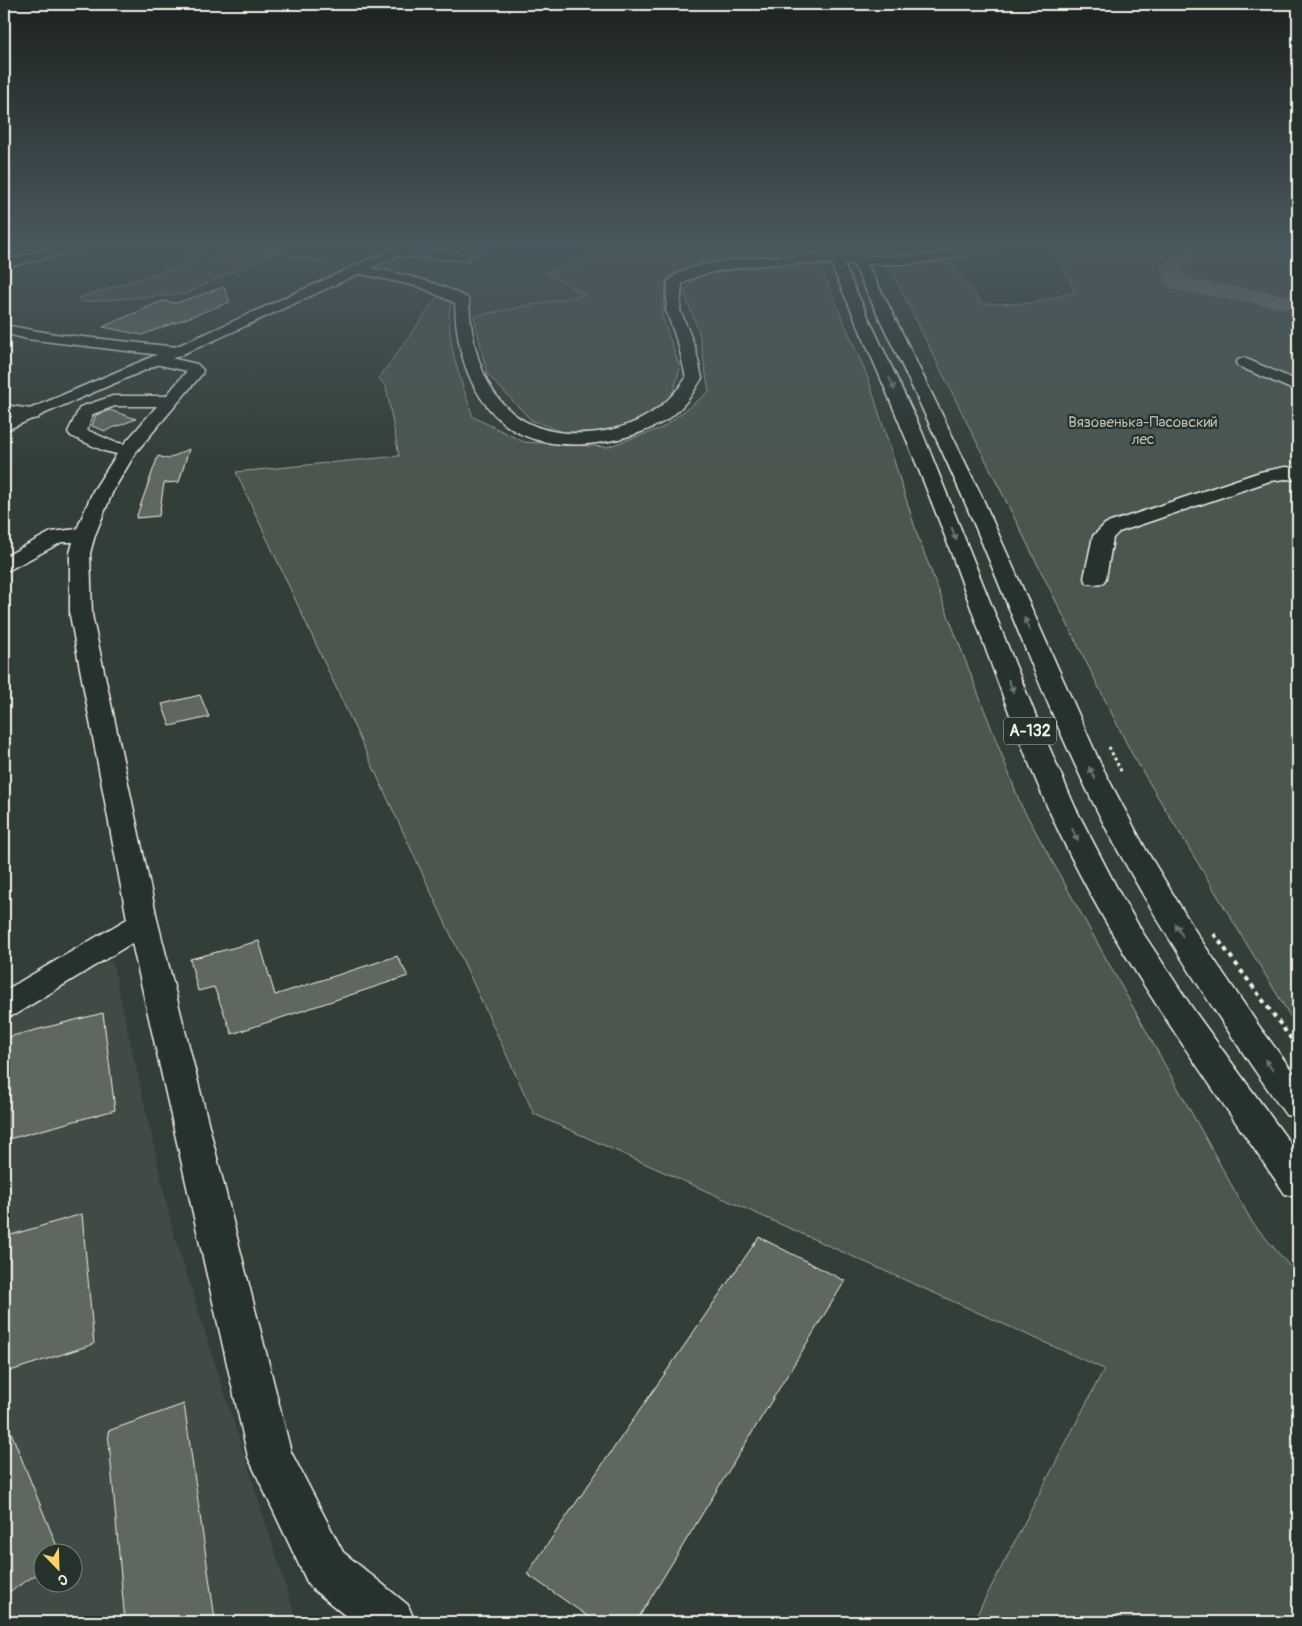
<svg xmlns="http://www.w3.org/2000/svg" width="1302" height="1626" viewBox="0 0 1302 1626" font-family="Pangolin,sans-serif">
  <rect width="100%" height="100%" fill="#323e38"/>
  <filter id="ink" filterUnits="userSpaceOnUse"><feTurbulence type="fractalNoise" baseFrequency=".02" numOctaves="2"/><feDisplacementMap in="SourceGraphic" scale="10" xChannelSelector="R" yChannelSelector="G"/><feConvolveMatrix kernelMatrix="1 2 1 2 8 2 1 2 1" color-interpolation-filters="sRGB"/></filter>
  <g filter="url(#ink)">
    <!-- built -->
    <path fill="#404b44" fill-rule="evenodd" d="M423 244H596L590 260 546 273 586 295 474 316 471 299 452 290 417 277 369 269Z
      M112 960 173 1231 295 1615 304 1622H4V1016ZM42 1554H72V1584H42Z"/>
    <!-- green -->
    <path fill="#4c564f" stroke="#a0a49c" d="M161 244H256L283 249 185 294 81 302 78 298 224 252Z
      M596 244H813L816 255 731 261 696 267 671 275 666 283 662 316 680 368 673 394 650 414 626 426 600 432H563L531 420 487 374 474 316 585 295 546 273 590 260Z
      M1044 244H1298V1029L1132 754 889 266 898 262 947 259 982 304 1033 303 1075 292 1061 262Z
      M768 264H819L868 378 918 537 1021 805 1252 1222 1298 1276V1622H973L1104 1369 534 1114 236 472 399 456 386 387 379 378 441 292 451 300C444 340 461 380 473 417L524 442 607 447 662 428 709 392 699 332 684 292 696 276Z"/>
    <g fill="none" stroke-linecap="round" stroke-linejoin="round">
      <!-- river -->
      <path fill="#727972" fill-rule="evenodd" d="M1173 244H1193L1200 256 1197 260 1182 269 1187 279 1298 297V311L1170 289 1160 267 1164 263 1179 254Z"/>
    </g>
    <!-- building -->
    <path fill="#5f6861" stroke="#f4f1e8" d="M224 287 230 302 142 335 103 327 162 301 176 303Z
      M110 410 136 419 105 431 92 426 96 415Z
      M189 449 179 482 164 483 159 516 136 518 158 456 168 459Z
      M200 695 209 717 170 726 162 704Z
      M259 941 275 995 397 956 408 976 232 1034 214 987 198 991 190 959Z
      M103 1013 115 1110 5 1140 4 1038Z
      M82 1214 94 1344 4 1373V1237Z
      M759 1237 845 1281 636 1622H596L527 1574Z
      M184 1404 215 1619 206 1622H125L108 1431Z
      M4 1415 60 1554H42V1571L4 1595Z"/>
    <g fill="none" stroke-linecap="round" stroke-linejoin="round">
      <defs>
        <path id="minor" d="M67 244H88L86 247 4 268V260Z
          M472 244H486L467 259 462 260 396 256 390 252 396 248 459 252Z
          M978 244H997L995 247C965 256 934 263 901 264 849 265 797 261 744 267 723 270 700 272 682 284L680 310 695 347 702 378C693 393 683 409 668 419 625 446 541 459 500 420 467 390 456 346 455 303L420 287 353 272 351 269 358 265C396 273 433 279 467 298L469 301C473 383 507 443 598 432 636 427 665 409 686 378L679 347 666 310 668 282C694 247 859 258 903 256 929 255 954 252 978 244Z
          M4 325 55 334 177 347 182 349 185 352 182 355 177 357 27 339 4 333Z
          M157 355 197 364 203 370 202 374 136 452 113 491 95 535 90 553 92 615 158 923 291 1452 343 1552 408 1605 415 1622H353L309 1586 248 1457 132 943 16 1014 4 1018V991L127 919 70 615V553L73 542H62L11 569 4 571V557L51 532 77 529 93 491 117 454 104 451 71 436 68 432 80 407 113 396H166L187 371 151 363 149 360 151 357ZM115 406H157L124 444 114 442 87 430 93 414Z
          M1244 358 1298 381V392L1238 366 1236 363 1238 360Z
          M4 405 38 410 41 414 38 418 32 419 4 415Z
          M1285 467 1298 468V480L1285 479 1270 481 1119 532 1113 538 1106 578 1103 583 1095 584 1087 583 1084 578 1093 536 1105 524 1260 472Z"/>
        <path id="major" d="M403 244H419L417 247 215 340 4 431V420L205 334Z
          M822 244H834L922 432 1037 719 1075 807 1120 894 1143 933 1195 1012 1298 1154V1198L1285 1194C1209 1082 1128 973 1068 851 1019 751 985 644 946 539 908 439 865 341 822 244Z
          M844 244H856L889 306 982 497 1101 765 1145 848 1199 937 1259 1026 1298 1079V1118L1286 1115C1225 1029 1168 941 1117 849 1056 737 1014 615 963 498 925 412 884 328 844 244Z"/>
      </defs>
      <!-- minor casing -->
      <use href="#minor" stroke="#f4f1e8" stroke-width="3"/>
      <!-- major casing -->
      <use href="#major" stroke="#f4f1e8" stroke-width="3"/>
      <!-- path-far2 -->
      <path stroke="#f4f1e8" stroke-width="2" stroke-dasharray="2 2" stroke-linecap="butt" d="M287 244 267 250 327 264"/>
      <!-- path-far1 -->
      <path stroke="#f4f1e8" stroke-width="3" stroke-dasharray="3 3" stroke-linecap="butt" d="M1109 747 1122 773"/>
      <!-- path -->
      <path stroke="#f4f1e8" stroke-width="4" stroke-dasharray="4.5 4.5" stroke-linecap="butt" d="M1214 934 1298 1048"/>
      <!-- minor -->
      <use href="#minor" fill="#26332d" fill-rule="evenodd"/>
      <!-- major -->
      <use href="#major" fill="#26332d" fill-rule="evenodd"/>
    </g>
    <!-- one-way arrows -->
    <defs><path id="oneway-solid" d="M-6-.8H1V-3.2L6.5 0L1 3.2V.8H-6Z" transform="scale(1.25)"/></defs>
    <g fill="#6e766e">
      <use href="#oneway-solid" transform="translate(892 384) rotate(67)"/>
      <use href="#oneway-solid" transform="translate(954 534) rotate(70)"/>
      <use href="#oneway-solid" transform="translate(1027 624) rotate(-113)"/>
      <use href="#oneway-solid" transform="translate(1011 686) rotate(67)"/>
      <use href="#oneway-solid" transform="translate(1092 773) rotate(-117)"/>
      <use href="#oneway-solid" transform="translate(1075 835) rotate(66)"/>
      <use href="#oneway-solid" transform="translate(1179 930) rotate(-121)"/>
      <use href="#oneway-solid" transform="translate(1269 1065) rotate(-126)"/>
    </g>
  </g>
  <!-- sky -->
  <linearGradient id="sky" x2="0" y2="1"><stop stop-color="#1c221f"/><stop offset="0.52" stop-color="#49585e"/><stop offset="1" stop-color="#49585e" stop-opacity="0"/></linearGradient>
  <rect width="1302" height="472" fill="url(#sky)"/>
  <g text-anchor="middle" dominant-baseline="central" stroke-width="4.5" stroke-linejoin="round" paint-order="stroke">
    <!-- far-park labels -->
    <g font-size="15" fill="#b9bbb2" stroke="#26332d">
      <text x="1143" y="422">Вязовенька-Пасовский<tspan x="1143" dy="17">лес</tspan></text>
    </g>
    <!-- shield labels -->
    <rect fill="#26332d" stroke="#b6b8b0" stroke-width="1" x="1004" y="717.5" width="52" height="27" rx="4"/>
    <g font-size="16" font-weight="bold" fill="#f4f1e8">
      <text x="1030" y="731">А-132</text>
    </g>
  </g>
  <!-- margin -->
  <rect width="1302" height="1626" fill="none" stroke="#26332d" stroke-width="20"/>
  <rect x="10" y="10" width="1282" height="1606" fill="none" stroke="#f4f1e8" stroke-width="2" filter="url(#ink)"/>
  <!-- north arrow -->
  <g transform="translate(58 1568) rotate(157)"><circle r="24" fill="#26332d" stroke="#787f78"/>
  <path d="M0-4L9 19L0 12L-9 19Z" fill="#ffd166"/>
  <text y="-8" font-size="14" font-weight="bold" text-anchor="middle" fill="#f4f1e8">С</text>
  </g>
</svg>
